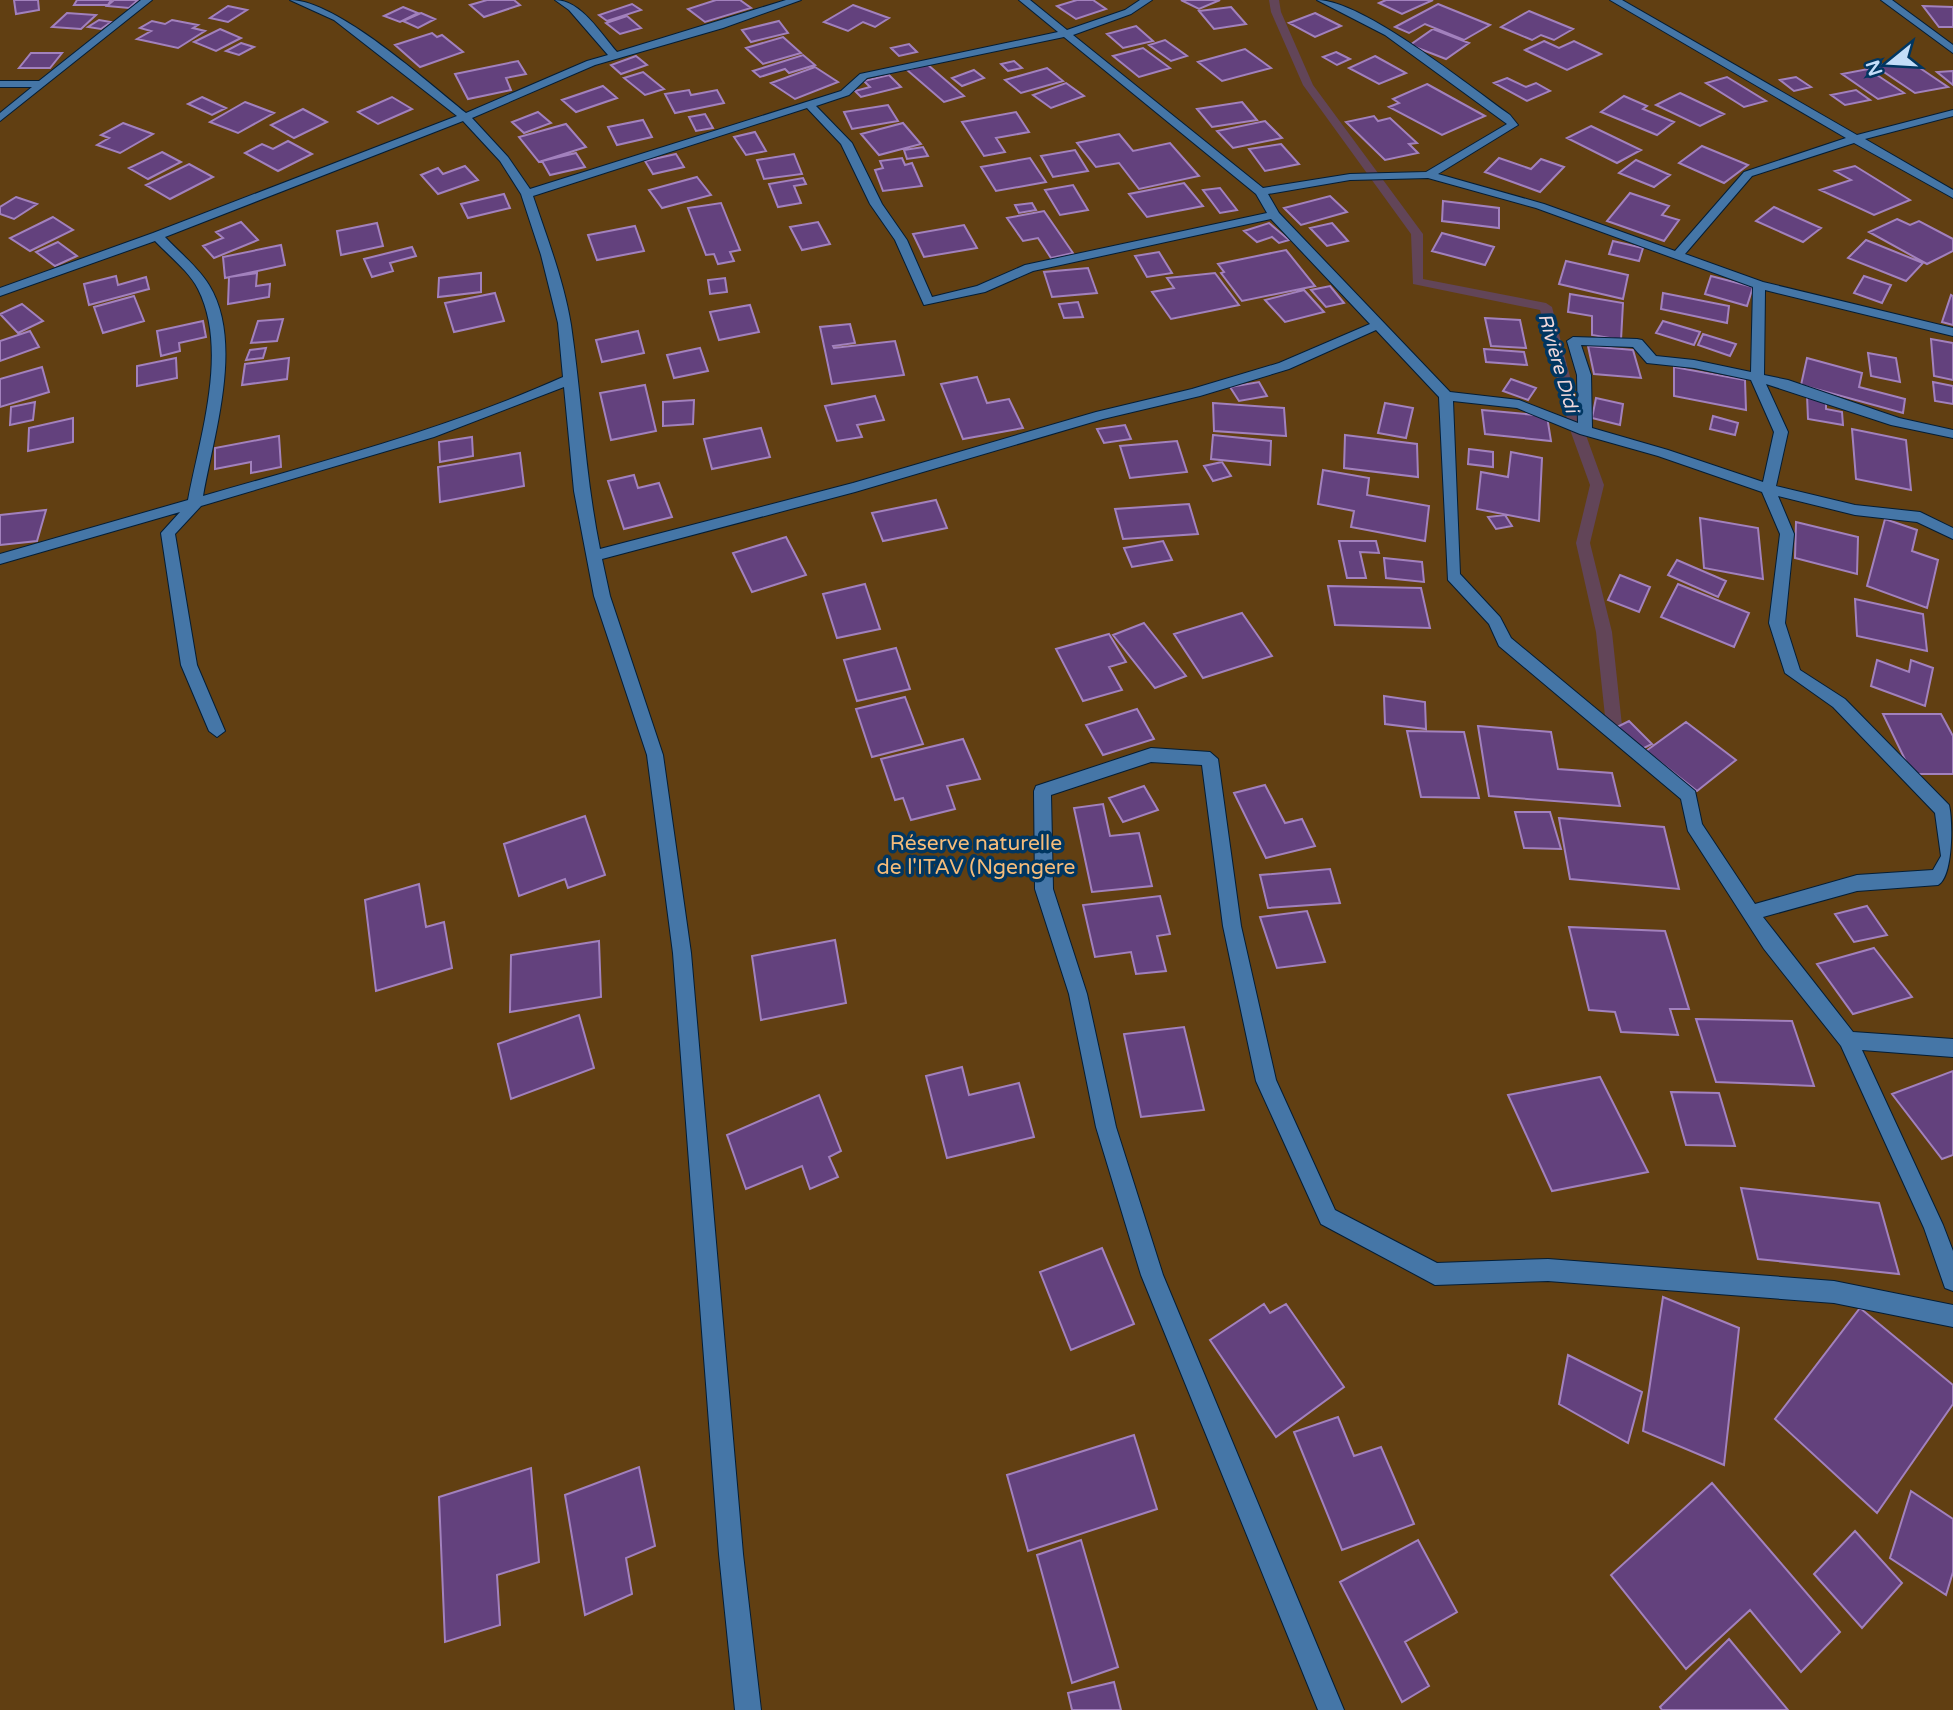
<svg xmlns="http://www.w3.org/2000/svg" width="1953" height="1710" viewBox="0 0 1953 1710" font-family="'Varela Round',sans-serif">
  <rect width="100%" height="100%" fill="#003661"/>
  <!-- green -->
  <path fill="#613f12" d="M0 0H1953V1710H0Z"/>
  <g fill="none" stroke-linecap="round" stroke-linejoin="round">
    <!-- stream -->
    <path fill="#624558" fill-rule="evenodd" d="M1269 0H1279L1281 12 1313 85 1423 234V279L1546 303 1552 307 1583 427 1604 485 1590 543 1612 632 1623 735 1621 740H1609L1607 735 1596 632 1576 543 1590 485 1569 427 1540 310 1413 284 1411 234 1303 85 1271 12Z"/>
  </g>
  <!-- building -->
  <path fill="#63417d" stroke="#a281bd" stroke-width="2" d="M38 0 39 10 16 14 14 0Z
    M77 0H111L108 5H74Z
    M114 0H138L129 8 107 6Z
    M487 0H514L520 5 484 17 470 5Z
    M716 0H740L751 8 705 22 688 9Z
    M1077 0H1093L1106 9 1076 19 1057 6Z
    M1181 0H1220L1199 9Z
    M1386 0H1433L1402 14 1379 3Z
    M632 4 641 10 607 21 599 15Z
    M1438 4 1490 25 1464 40 1425 24 1409 33 1395 27Z
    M853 5 889 18 875 27 863 22 848 31 824 22Z
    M228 6 247 10 228 22 210 18Z
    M1923 6 1953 7V27H1939Z
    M403 7 418 13 400 22 384 16Z
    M1231 7 1246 24 1214 29 1199 11Z
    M1529 11 1573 29 1554 40 1541 35 1532 40 1501 27Z
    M67 13 96 15 81 29 52 27Z
    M421 13 435 19 418 28 403 21Z
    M1315 13 1341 26 1315 37 1289 23Z
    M627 16 641 28 620 34 606 23Z
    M99 20 111 22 101 29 88 27Z
    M172 20 198 25 193 28 205 31 178 48 137 39 151 31 140 28 152 21 165 24Z
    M779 21 788 33 751 42 742 30Z
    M1136 26 1153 41 1123 48 1107 34Z
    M220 29 241 38 216 51 194 42Z
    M1433 29 1469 43 1446 59 1410 45Z
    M432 33 437 37 442 35 463 52 420 67 395 45Z
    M783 37 801 53 763 64 746 48Z
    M1165 40 1187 56 1171 61 1149 45Z
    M1544 41 1559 48 1574 41 1601 54 1567 70 1525 50Z
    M241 43 254 47 239 55 226 51Z
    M909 44 917 52 899 56 891 48Z
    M1143 48 1170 68 1139 77 1113 56Z
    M1245 49 1271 68 1222 81 1198 62Z
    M1336 52 1350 59 1337 65 1323 57Z
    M31 53H62L50 68H19Z
    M803 55 815 65 789 73 785 69 760 77 753 71Z
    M636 56 647 65 621 74 611 65Z
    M1375 56 1406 73 1379 84 1349 68Z
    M1908 60 1948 87 1915 93 1875 66Z
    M518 61 526 74 506 78 511 90 468 99 455 74Z
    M1014 61 1022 68 1008 71 1001 64Z
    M927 64 964 96 944 102 907 70Z
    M815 67 838 82 795 99 771 83Z
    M1047 68 1063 81 1021 93 1005 80Z
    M1868 69 1904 93 1878 99 1842 74Z
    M974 70 984 78 962 86 952 78Z
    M1953 71V85L1937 72Z
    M643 72 664 89 645 95 624 78Z
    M889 75 901 87 861 97 855 91 870 87 864 81Z
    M1727 77 1766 101 1744 107 1706 83Z
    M1796 77 1811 87 1794 91 1780 80Z
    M1507 78 1526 87 1536 83 1550 91 1527 101 1494 83Z
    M1066 83 1084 96 1051 108 1033 95Z
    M1427 84 1485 116 1442 135 1389 107 1399 103 1393 99Z
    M603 86 617 98 576 112 562 100Z
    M689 90 691 95 717 90 724 103 675 113 665 94Z
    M1856 90 1870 100 1845 105 1831 95Z
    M1680 93 1724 114 1700 126 1656 105Z
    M1624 96 1647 106 1643 109 1674 122 1657 135 1601 112Z
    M202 97 226 108 212 115 188 104Z
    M392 97 412 109 378 124 358 112Z
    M245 102 274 113 238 133 210 122Z
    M1242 102 1257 120 1212 127 1197 109Z
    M888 105 898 121 852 129 844 112Z
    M303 109 327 122 294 138 271 125Z
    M538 112 551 123 524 133 512 122Z
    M1016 112 1029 132 996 138 1005 152 984 156 962 122Z
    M705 114 713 128 696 131 689 117Z
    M1374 116 1378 121 1390 118 1417 143 1409 144 1418 153 1385 160 1346 122Z
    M643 120 652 137 617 145 608 127Z
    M1265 121 1282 138 1233 148 1217 131Z
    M123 123 153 134 120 153 97 145 109 138 101 135Z
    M903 123 921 144 879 155 861 134Z
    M566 124 586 147 539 162 519 137Z
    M1591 126 1641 150 1617 163 1567 138Z
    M755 132 766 151 746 155 734 137Z
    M1119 134 1133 151 1170 143 1199 176 1139 189 1119 163 1096 167 1077 143Z
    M288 141 312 154 278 171 245 153 262 144 273 149Z
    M1281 144 1299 164 1265 171 1249 149Z
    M1702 146 1748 165 1724 183 1679 163Z
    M923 147 928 156 907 159 904 150Z
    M1075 150 1088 171 1053 177 1041 156Z
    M162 152 181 162 148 179 129 168Z
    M576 153 585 167 550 175 542 161Z
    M676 154 684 167 653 174 645 161Z
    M794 154 802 174 764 179 757 160Z
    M902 158 905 165 912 163 922 186 883 191 875 170 883 168 880 161Z
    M1030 158 1046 182 996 191 981 167Z
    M1499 158 1531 169 1541 159 1564 167 1540 192 1485 172Z
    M1636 160 1670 175 1654 187 1619 173Z
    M189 164 213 177 170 199 146 185Z
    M465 166 478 180 438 194 421 175 438 168 443 174Z
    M1855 166 1910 200 1874 215 1820 190 1851 180 1835 171Z
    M697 177 711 195 662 208 649 190Z
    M803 178 806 184 794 186 801 203 778 207 769 184Z
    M1184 183 1203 206 1147 217 1129 194Z
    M1073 185 1088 210 1060 215 1045 190Z
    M1220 188 1237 210 1220 213 1203 190Z
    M1630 193 1669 206 1662 215 1679 220 1664 241 1607 221Z
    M504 194 510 208 468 218 461 204Z
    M1330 196 1347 212 1301 225 1284 208Z
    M16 197 37 204 14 219 0 214V207Z
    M1443 201 1499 208V228L1442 221Z
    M721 203 740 250 730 252 734 261 718 264 714 254 706 255 688 208Z
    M1032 203 1036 210 1019 213 1015 205Z
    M1774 207 1821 228 1803 242 1756 221Z
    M1044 211 1073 253 1051 258 1038 238 1023 241 1007 218Z
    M53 217 73 230 30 251 10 238Z
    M1897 219 1910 225 1919 221 1953 239V251L1927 264 1869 232Z
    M241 222 258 240 214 258 203 246 223 238 216 232Z
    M818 222 830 244 802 250 790 227Z
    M377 223 383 246 341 255 337 231Z
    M1269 223 1289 240 1279 243 1272 237 1257 242 1244 231Z
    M1332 223 1348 241 1327 246 1310 228Z
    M964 225 977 248 924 257 913 234Z
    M635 226 644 251 597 260 588 235Z
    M1442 233 1494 247 1485 265 1432 251Z
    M1866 240 1923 263 1906 281 1848 258Z
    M1613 241 1643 248 1639 261 1609 254Z
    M58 242 77 256 55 266 36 252Z
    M281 245 285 265 225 278 223 257Z
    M412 247 416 256 390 263 393 271 372 277 364 259Z
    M1286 250 1315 286 1242 301 1221 273 1224 272 1218 264Z
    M1159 252 1172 273 1147 277 1135 256Z
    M1566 261 1628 275 1623 299 1559 284Z
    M1088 268 1097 293 1052 297 1044 272Z
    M257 273 256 286 270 284 269 297 228 304 229 277Z
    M481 273V292L438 297 439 278Z
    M1215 273 1239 305 1171 319 1152 292 1174 288 1167 278Z
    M116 276 118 285 146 277 149 289 89 305 84 284Z
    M1711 276 1753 287 1747 306 1705 294Z
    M1864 276 1891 285 1882 303 1854 293Z
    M725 278 727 292 710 294 708 280Z
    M1330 286 1344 303 1326 307 1311 290Z
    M1304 290 1324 312 1285 322 1265 300Z
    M495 293 504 321 454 332 445 303Z
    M1663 293 1729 306 1727 323 1661 309Z
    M1570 294 1623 303 1621 340 1592 335V316L1568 312Z
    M1951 295 1953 296V325L1942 322Z
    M134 296 144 321 103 333 94 307Z
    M1078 302 1083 317 1064 318 1059 304Z
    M22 304 43 321 18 333 0 314Z
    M750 305 759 332 719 340 710 312Z
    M1485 318 1520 320 1526 348 1491 346Z
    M283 319 277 341 251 343 258 321Z
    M203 321 206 337 179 343 180 351 161 356 157 331Z
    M1663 321 1700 332 1694 345 1656 333Z
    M850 324 855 343 833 346 834 348 895 341 904 375 832 384 820 327Z
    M30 331 39 347 0 361V341Z
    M638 331 644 353 602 362 596 340Z
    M1703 334 1736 344 1730 356 1698 345Z
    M1931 339 1953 343V380L1934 376Z
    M1588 346 1633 350 1641 378 1594 374Z
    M266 348 263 358 246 360 250 350Z
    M700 348 708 371 674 378 667 355Z
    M1484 349 1524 352 1527 365 1486 362Z
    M1868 353 1896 358 1900 382 1871 376Z
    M176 358 177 378 137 386V366Z
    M289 358 287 379 242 385 245 364Z
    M1807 358 1862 373 1859 387 1905 399 1903 413 1801 385Z
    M42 367 49 392 0 407V379Z
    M1674 367 1745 380 1746 410 1674 396Z
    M977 377 987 403 1009 399 1023 428 963 439 941 384Z
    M1511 379 1536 388 1528 400 1503 391Z
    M1259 382 1267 396 1239 401 1230 387Z
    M1933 382 1953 386V404L1935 401Z
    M645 385 656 431 611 440 600 393Z
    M1807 395 1826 399V409L1842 412 1843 425 1808 419Z
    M875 396 884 420 857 425 862 437 837 441 825 406Z
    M1596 398 1623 404 1620 425 1592 418Z
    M694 400 693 424 663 426V402Z
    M35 402 33 420 10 425 11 407Z
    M1213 403 1284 408 1286 436 1214 431Z
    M1385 403 1413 408 1406 438 1378 433Z
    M1482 410 1547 416 1551 441 1485 434Z
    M1713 416 1738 423 1735 435 1710 429Z
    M73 418V442L28 451 29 428Z
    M1125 425 1131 439 1104 443 1097 429Z
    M761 428 770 457 712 469 704 439Z
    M1852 429 1906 440 1911 490 1856 479Z
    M1213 435 1271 441 1270 465 1211 459Z
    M1345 435 1417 444 1418 477 1344 468Z
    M279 436 281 467 251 473V462L215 469V448Z
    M472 437 473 456 440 462 439 442Z
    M1177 441 1187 472 1130 478 1120 446Z
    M1469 449 1493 452V467L1468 464Z
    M1511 452 1542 458 1539 521 1477 509 1481 472 1508 477Z
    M520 453 524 486 440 502 438 467Z
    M1222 462 1231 476 1213 481 1204 466Z
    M1323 470 1369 478 1367 495 1429 506 1425 541 1351 527 1354 511 1318 504Z
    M634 475 638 488 659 483 672 517 624 529 608 481Z
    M936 500 947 528 883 541 872 513Z
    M1189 504 1198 534 1123 539 1115 509Z
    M46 510 37 541 0 545V515Z
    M1505 515 1512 526 1496 529 1488 517Z
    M1700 518 1758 528 1763 579 1704 568Z
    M1885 519 1917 530 1912 551 1938 560 1927 608 1867 586Z
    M1796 522 1858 537 1857 574 1795 558Z
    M786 537 806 575 752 592 733 553Z
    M1163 541 1172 560 1132 567 1124 548Z
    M1339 541H1376L1379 553 1360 552 1366 578H1347Z
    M1384 558 1422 562 1424 582 1386 578Z
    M1677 560 1726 581 1718 597 1668 575Z
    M1620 575 1650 587 1639 612 1608 600Z
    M865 584 880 629 837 638 823 594Z
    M1678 584 1749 613 1734 647 1661 617Z
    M1328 586 1421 588 1430 628 1335 625Z
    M1855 599 1923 614 1927 651 1857 636Z
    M1242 613 1272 656 1203 678 1174 634Z
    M1144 623 1186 676 1155 688 1113 635Z
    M1109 634 1126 662 1109 667 1122 690 1083 701 1056 649Z
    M896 648 910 689 857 701 844 660Z
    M1877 660 1909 672 1911 660 1933 668 1925 706 1871 686Z
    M1384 696 1425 702 1426 729 1385 724Z
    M905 697 923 744 872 757 856 709Z
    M1137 709 1154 739 1103 755 1086 725Z
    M1883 714H1941L1953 736V774H1912Z
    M1629 721 1652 744 1638 751 1615 728Z
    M1686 722 1736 760 1697 791 1646 751Z
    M1478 726 1551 732 1558 769 1612 773 1620 806 1489 796Z
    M1407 731 1464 732 1479 798 1421 797Z
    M963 739 980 779 947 786 955 809 911 820 903 798 895 800 881 759Z
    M1265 785 1285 823 1302 819 1315 846 1266 858 1234 793Z
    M1144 786 1158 810 1123 822 1109 798Z
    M1103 804 1110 836 1139 833 1152 886 1092 892 1074 808Z
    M1515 812H1550L1561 849 1524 848Z
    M585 816 605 875 568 888 565 879 519 896 504 844Z
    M1559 818 1664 827 1679 889 1570 879Z
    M1330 869 1340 903 1268 908 1260 875Z
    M419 884 426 927 444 922 452 968 376 991 365 900Z
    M1160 896 1170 934 1157 936 1166 971 1136 974 1131 952 1095 957 1083 905Z
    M1867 906 1887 935 1854 942 1835 914Z
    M1307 911 1325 962 1277 968 1260 917Z
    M1569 927 1665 931 1689 1009H1670L1678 1035 1621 1032 1615 1012 1589 1010Z
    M835 940 846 1003 761 1020 752 956Z
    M599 941 601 997 510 1012 511 955Z
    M1874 948 1912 997 1853 1014 1817 964Z
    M579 1015 594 1068 511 1099 498 1044Z
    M1696 1019 1792 1021 1814 1086 1716 1082Z
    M1184 1027 1204 1110 1141 1117 1124 1034Z
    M962 1067 969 1095 1019 1083 1034 1137 947 1158 926 1076Z
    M1953 1071V1155L1942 1159 1892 1094Z
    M1600 1077 1648 1172 1552 1191 1508 1095Z
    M1671 1092 1719 1093 1735 1146 1686 1145Z
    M819 1095 841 1151 829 1157 838 1177 810 1189 802 1166 746 1189 727 1135Z
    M1741 1188 1879 1203 1899 1274 1758 1259Z
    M1102 1248 1134 1324 1071 1350 1040 1272Z
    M1663 1297 1739 1328 1724 1465 1643 1431Z
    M1264 1304 1270 1313 1286 1304 1344 1387 1276 1437 1210 1340Z
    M1860 1308 1953 1385V1404L1877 1513 1775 1419Z
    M1568 1355 1642 1392 1628 1443 1559 1404Z
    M1338 1417 1354 1456 1381 1447 1414 1524 1342 1550 1294 1432Z
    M1134 1435 1157 1509 1028 1551 1007 1475Z
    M639 1467 655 1546 626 1558 632 1594 585 1615 565 1495Z
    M531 1468 539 1562 497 1575 500 1625 445 1642 439 1497Z
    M1712 1483 1840 1632 1801 1672 1750 1610 1686 1669 1611 1575Z
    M1911 1491 1953 1519V1572L1946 1595 1890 1558Z
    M1855 1531 1902 1583 1862 1628 1814 1574Z
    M1081 1540 1118 1667 1072 1683 1037 1555Z
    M1418 1540 1457 1612 1405 1642 1429 1686 1402 1702 1340 1582Z
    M1729 1639 1788 1710H1662L1660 1707Z
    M1114 1682 1121 1710H1072L1068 1693Z"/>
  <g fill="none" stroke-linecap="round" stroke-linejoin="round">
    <defs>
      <path id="minor" d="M141 0H152L0 121V113L32 87H0V81H39Z
        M290 0C337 0 427 82 466 113L587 61 608 55 569 10 555 0C581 0 601 34 617 52L786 0H801L723 28 595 65 472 118 508 157 530 189 841 91 860 74 1058 32 1019 0H1030L1067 30 1125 10 1140 0H1152L1131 14 1073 35 1263 188 1350 174 1426 172 1507 124 1385 35 1317 0C1363 0 1469 86 1510 115L1518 125 1438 174 1544 204 1675 251 1744 172 1846 138 1610 0H1622L1857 135 1953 110V116L1865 139 1953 190V198L1854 143 1752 176 1685 254 1763 282 1953 328V336L1765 290 1764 375 1788 380 1899 418 1953 430V438L1891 425 1766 384 1788 432 1776 486 1855 505 1920 512 1953 528V539L1917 522 1855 515 1778 496 1794 534 1785 623 1800 670 1845 699 1949 805C1953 822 1953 877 1938 885L1857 891 1763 917 1853 1032 1953 1039V1057L1862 1050 1943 1225 1953 1251V1291L1945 1288 1924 1228 1841 1046 1764 949 1688 831 1681 799 1499 646 1489 624 1448 580 1439 397 1376 330 1289 369 1200 396 1103 419 855 492 602 559 610 596 663 755 691 953 743 1554 761 1710H735L719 1554 673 953 647 755 594 596 574 491 564 387 434 437 201 506 175 534 197 665 225 731 217 737 209 731 181 665 161 533 180 512 0 564V554L188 500C200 436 229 350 198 289 189 271 168 255 155 241L0 296V288L153 233 457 116 334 20ZM1064 37 1256 194 1267 213 1025 265 977 286 932 297 907 240 882 204 852 143 816 106 849 95 867 78ZM807 108 841 144 870 204 895 240 924 305 985 292 1033 271 1271 219 1370 324 1279 363 1192 389 1096 412 853 483 600 549C585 475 582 400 571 325 564 281 547 238 533 196ZM463 121 500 161 521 194 541 255 558 323 563 377C447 429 324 461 203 496 214 433 244 342 209 285 198 267 179 252 165 237ZM1428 178 1536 208 1753 287 1751 372 1694 360 1656 356 1642 340 1637 339 1573 337 1567 341 1577 375 1578 423 1519 400 1450 392 1279 213 1268 194 1350 180ZM1581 345 1633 347 1647 363 1694 368 1751 380 1774 432 1763 482 1668 450 1592 428 1591 375ZM1453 401 1517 408 1580 434 1658 456 1762 492 1780 534 1769 623 1785 673 1833 707 1935 813 1941 856 1933 870 1857 875 1755 904 1702 824 1695 791 1511 638 1500 617 1460 574Z
        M1881 0H1892L1953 45V53Z
        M1151 748 1210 752 1218 759 1241 926 1276 1080 1335 1210 1437 1263 1548 1259 1834 1281 1953 1305V1327L1834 1303 1548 1281 1435 1285 1321 1224 1256 1081 1223 926 1202 765 1151 762 1051 795 1053 889 1087 994 1116 1127 1163 1275 1344 1710H1318L1141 1275 1096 1127 1069 994 1035 889 1034 791 1036 786Z"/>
    </defs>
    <!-- minor casing -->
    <use href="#minor" stroke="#031d35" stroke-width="2"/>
    <!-- minor -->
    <use href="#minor" fill="#4576a7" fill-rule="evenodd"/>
  </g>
  <g text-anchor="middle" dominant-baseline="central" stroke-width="7" stroke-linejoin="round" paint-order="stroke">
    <!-- far-water labels -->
    <g font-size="19" font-style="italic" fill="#f0d8db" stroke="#003661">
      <text transform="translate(1558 363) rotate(74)">Rivière Didi</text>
    </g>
    <!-- park labels -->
    <g font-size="21" fill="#f5bc7a" stroke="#003661">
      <text x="976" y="843">Réserve naturelle<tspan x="976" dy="24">de l'ITAV (Ngengere</tspan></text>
    </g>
  </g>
  <!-- north arrow -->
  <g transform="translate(1890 63) rotate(252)" stroke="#003661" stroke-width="5" paint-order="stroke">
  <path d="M0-5L12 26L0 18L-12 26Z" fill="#c3ddf8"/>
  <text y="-10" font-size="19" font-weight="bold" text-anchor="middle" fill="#c3ddf8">N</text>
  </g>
</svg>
